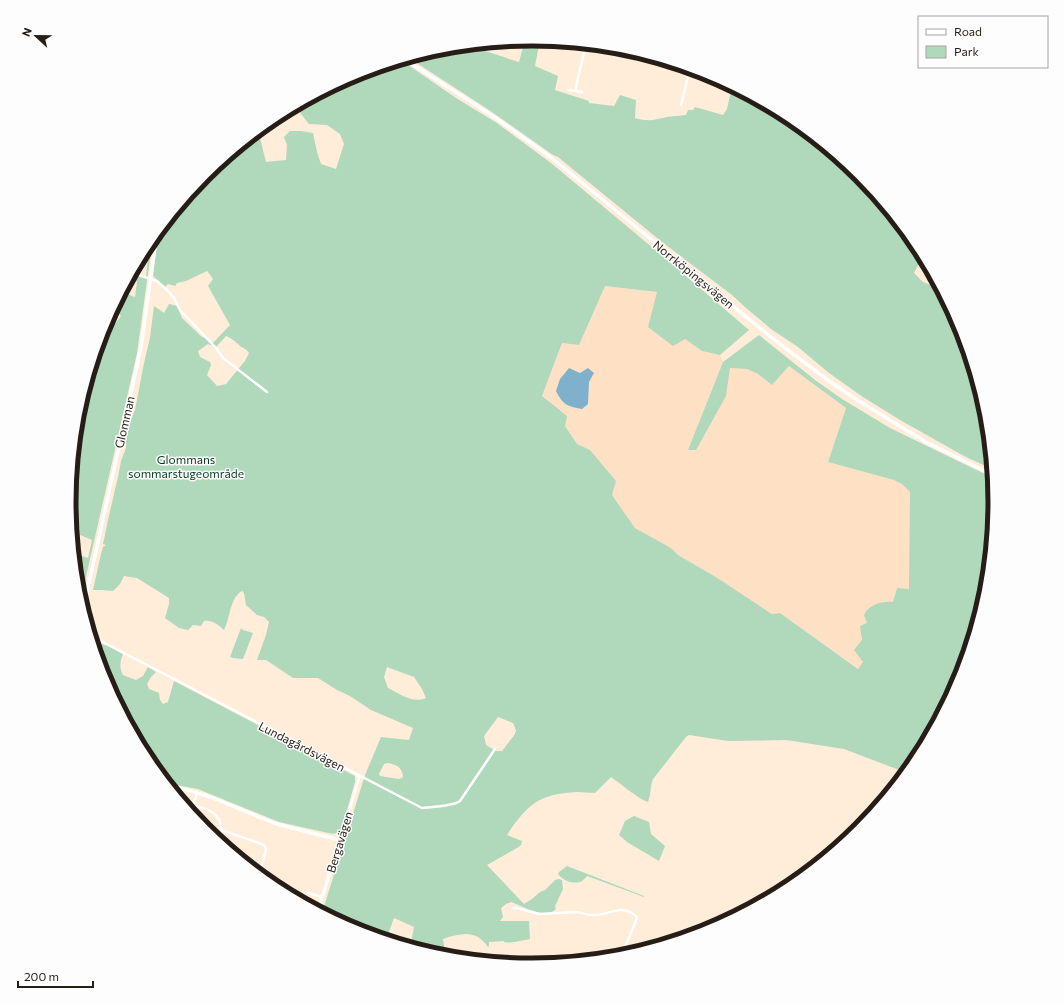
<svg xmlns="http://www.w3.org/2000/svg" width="1064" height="1005" viewBox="0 0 1064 1005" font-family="Commissioner,sans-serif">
  <rect width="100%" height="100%" fill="#ffecd9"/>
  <!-- built -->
  <path fill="#fee1c4" d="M604 286 657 292 685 339 702 351 720 355 723 362 688 450 726 396 730 368 747 369 758 374 772 385 789 366 846 408 828 462 894 480 902 484 910 492 909 589 897 588 894 600 887 614 862 640 863 662 859 669 780 613 772 614 742 594 678 555 671 548 635 528 612 495 590 450 577 444 565 426 542 396 562 343 579 345Z"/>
  <!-- green -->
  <path fill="#b0d8bb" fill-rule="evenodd" d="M532 39 540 40 535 66 558 76 555 90 589 101V103L614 106 620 95 636 100 635 118C649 122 653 120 667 117 673 116 680 116 686 115L688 110H693L695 107 723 115 727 109 732 86 790 117 860 175 885 205 884 207 888 210 918 245 923 255 914 273 923 282 938 288 940 296 951 307 960 325 987 412 992 469 964 456 900 420 863 397 829 373 798 347 771 329 746 308 732 295 662 242 558 157 553 155 489 110 409 58C425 53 441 46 458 46 475 46 502 57 519 62L525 40Z
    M401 60 456 98 497 123 551 163 653 248 749 330 720 355 702 351 685 339 673 346 648 327 657 292 605 286 579 345 562 343 542 396 567 416 565 426 577 444 590 450 616 481 612 495 635 528 671 548 678 555 719 579 772 614 780 613 858 669 863 662 854 650 862 640 860 626 867 623 864 615C868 605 882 601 893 602L897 588 909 589 910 492 902 484 894 480 828 462 846 408 789 366 772 385 758 374 747 369 730 368 726 396 696 450H688L723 362 759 335 815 380 842 399 890 428 993 478 995 503 987 593 960 680 917 760 907 773 844 749 786 740 728 741 689 735 686 737 653 779C650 787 651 794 648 802 638 799 620 783 611 777L595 793C589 793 583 792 576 792 565 793 552 794 542 799 528 805 515 822 507 835L522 841 521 845 517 848 487 865 524 904 532 899 540 892 545 890 555 880 559 879 562 880 563 889 555 906 556 909C544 920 523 906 511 902L506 904 501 908 503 917 500 921H529L530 939C521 940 514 944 504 942V941L489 942V946L488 947C476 929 461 933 443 939L446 958 441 957 410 948 414 927 394 918 386 940 354 931 322 913 365 775 381 737 409 740 413 728 371 710 350 696 337 690 318 678H293L266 660H257L266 635 269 622 264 617 257 615 246 605 244 593 242 591C230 597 230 619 224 630 218 625 213 620 204 621L201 626 193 625 188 630 179 628 165 618 169 604V598L137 578 124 576 120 584 113 591 103 590H93L101 554 103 547 106 545 103 544 108 520 118 477 121 461 126 448V441L128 427 135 410 144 363 150 338 154 306 164 313 169 304 177 306 182 318 201 336 213 343 230 325 208 286 213 279 207 271 186 281 177 283 175 286 168 284 165 287 153 276 159 230 204 175 258 130 266 162 286 160 287 145 284 137 290 131H301L313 133 317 152 321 164 336 169 344 144 340 134 327 125 309 124 301 114 296 105 355 74ZM226 336C233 339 233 340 238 344 241 348 246 348 249 353L245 361 226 384 217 386 207 375 211 365 210 362 200 357 198 351 208 344 216 347ZM387 667 414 677 422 689 426 698C413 704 400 694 388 688L384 677ZM498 717 513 723 516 730 515 734 502 751H496L486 745 484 736ZM388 763C397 765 402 767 403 777L399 779 380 776 379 774 384 764Z
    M280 114 282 124 265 125 275 117Z
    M153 237 137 353 80 603 79 598 83 584 76 582 73 553 88 558 92 540 78 534 73 551 69 502 77 412 104 325 108 318 115 324 121 316 113 308 122 292 135 297 137 282 133 274 146 277 149 248H145Z
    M241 628 243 630 253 633 243 659 233 658 230 657Z
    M93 643C103 642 114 649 123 654 120 662 119 668 123 675L136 680 143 676 148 667 156 672 151 677 147 684 149 689 159 693 160 700 163 704 168 702 174 681 355 776V782L341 831 339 832 333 834 279 822 198 789 165 783 146 760 104 680Z
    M634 816 649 822 651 834 665 846 659 861 627 842 619 835 625 821Z
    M567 866 644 896V897L587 876C586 878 584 879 582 881 575 885 563 881 558 874L559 872Z"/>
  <!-- water -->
  <path fill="#7fb0cc" d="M569 368 580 373 588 368 594 373 589 382 588 404 582 409C567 406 563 405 556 391L560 379Z"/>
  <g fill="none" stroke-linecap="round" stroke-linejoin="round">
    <!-- street -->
    <path stroke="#fff" stroke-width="2.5" d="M479 44 483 45
      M568 90 582 92
      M575 91 586 44
      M681 105 690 68
      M132 273 157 281 168 291 174 298 180 310 216 348 223 358 267 392
      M91 639H97L422 808C431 807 454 806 460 801L495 749
      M181 802C196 807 222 808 221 830 221 834 220 839 220 843
      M193 805 197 793
      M221 830 259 843 265 846 266 850 261 868H256L245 864
      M340 840 358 782 359 778 357 775
      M308 893 322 897
      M513 908H517L539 914 577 912C582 913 587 915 593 915 608 916 615 906 630 912 634 914 636 915 637 918L621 957"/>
    <!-- secondary -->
    <path stroke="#fff" stroke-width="3.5" d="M404 59 496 118 553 159 772 338 829 381 859 401 901 427 926 442 993 475
      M83 610 141 347 157 232
      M167 785 191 791 213 798 274 823 292 828 340 840 318 911"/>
  </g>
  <g text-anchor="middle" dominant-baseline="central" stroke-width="3" stroke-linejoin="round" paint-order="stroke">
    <!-- street labels -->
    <g font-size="12" fill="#261e16" stroke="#fdfdfd">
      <text transform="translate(694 274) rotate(39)">Norrköpingsvägen</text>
      <text transform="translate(124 422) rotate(-77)">Glomman</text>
      <text transform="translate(302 746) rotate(27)">Lundagårdsvägen</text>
      <text transform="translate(339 842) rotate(-73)">Bergavägen</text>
    </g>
    <!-- park labels -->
    <g font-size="12" fill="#043b1d" stroke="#fdfdfd">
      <text x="186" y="459">Glommans<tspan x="186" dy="14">sommarstugeområde</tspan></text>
    </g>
  </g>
  <!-- crop -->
  <path d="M0 0H1064V1005H0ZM76 502a456 456 0 1 1 912 0a456 456 0 1 1-912 0Z" fill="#fdfdfd" fill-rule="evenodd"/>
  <path fill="none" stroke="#261e16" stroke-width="5" d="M76 502a456 456 0 1 1 912 0a456 456 0 1 1-912 0Z"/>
  <!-- legend -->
  <rect x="918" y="16" width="130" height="52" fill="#fdfdfd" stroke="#a7a4a1"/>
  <rect x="926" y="29" width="20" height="6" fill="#ffffff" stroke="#a7a4a1"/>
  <text x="954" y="36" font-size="12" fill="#261e16">Road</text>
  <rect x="926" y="46" width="20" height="12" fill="#b0d8bb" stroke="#a7a4a1"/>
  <text x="954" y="56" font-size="12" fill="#261e16">Park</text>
  <!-- north arrow -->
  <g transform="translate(36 36) rotate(292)" stroke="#fdfdfd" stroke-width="3" paint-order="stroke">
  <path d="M0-3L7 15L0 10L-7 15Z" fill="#261e16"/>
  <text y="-6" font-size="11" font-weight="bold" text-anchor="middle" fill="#261e16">N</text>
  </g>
  <!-- scale -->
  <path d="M18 981v6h75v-6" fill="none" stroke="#261e16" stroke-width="2"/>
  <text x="24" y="981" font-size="12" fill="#261e16" stroke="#fdfdfd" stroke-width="3" paint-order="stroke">200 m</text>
</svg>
